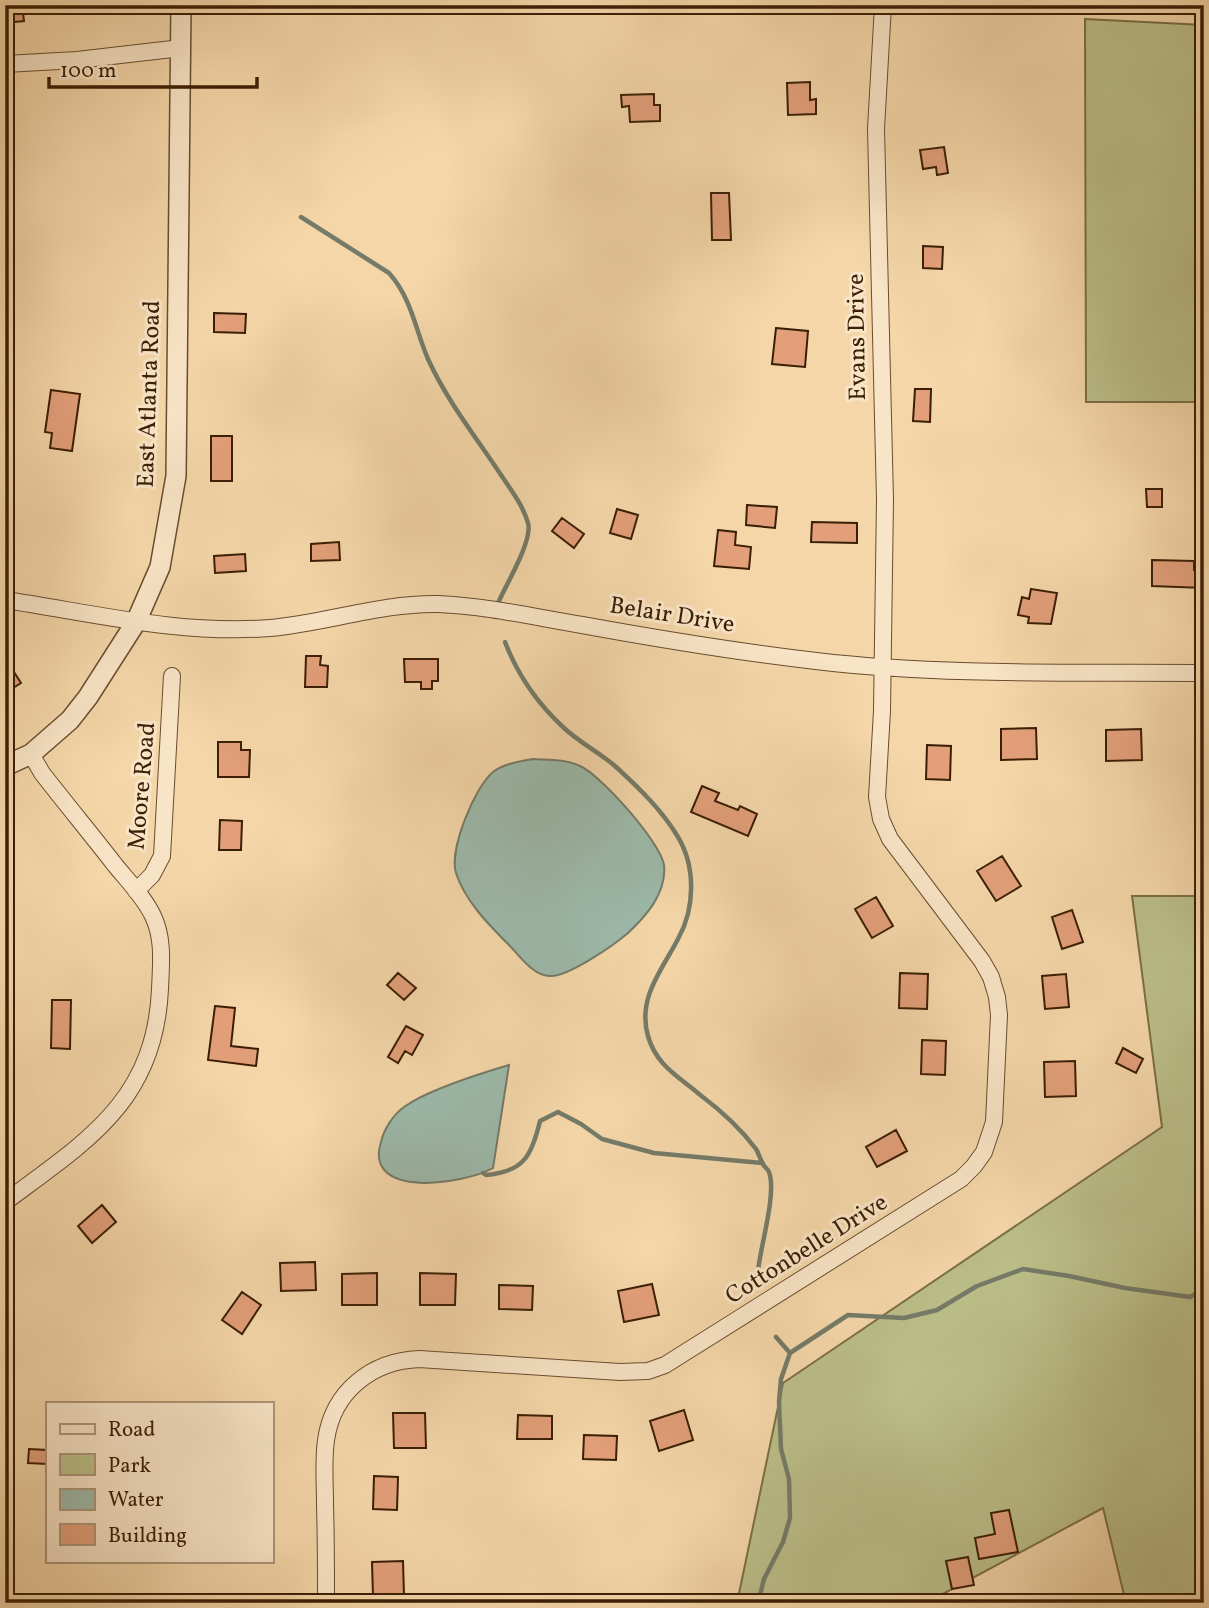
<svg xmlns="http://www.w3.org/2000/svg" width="1209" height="1608" viewBox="0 0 1209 1608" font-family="Vollkorn,serif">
  <rect width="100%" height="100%" fill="#f4d6a8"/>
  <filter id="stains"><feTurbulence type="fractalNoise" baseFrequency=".00286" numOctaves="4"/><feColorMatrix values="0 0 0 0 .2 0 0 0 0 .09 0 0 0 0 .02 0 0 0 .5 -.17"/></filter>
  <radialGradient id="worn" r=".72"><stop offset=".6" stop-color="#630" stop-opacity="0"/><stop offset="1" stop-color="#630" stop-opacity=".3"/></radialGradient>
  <!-- green -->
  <path fill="#bbbe88" stroke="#7b6e46" stroke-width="2" d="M1085 19 1204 25V402H1086Z
    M1132 896H1204V1603H1126L1103 1508 926 1603H737L783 1383 1162 1127Z"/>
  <!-- water -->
  <path fill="#9cb9aa" stroke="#757b68" stroke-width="2" d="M533 759C548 760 566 759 580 766 601 775 661 843 664 865 667 893 646 916 628 933 614 945 568 977 550 976 533 976 520 956 509 945 489 925 465 901 456 873 449 850 474 788 493 772 503 764 521 761 533 759Z
    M509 1065 493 1168C465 1184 363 1200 381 1142 384 1129 393 1115 404 1107 426 1091 482 1073 509 1065Z"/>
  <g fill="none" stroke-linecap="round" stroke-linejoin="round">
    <!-- stream -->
    <path stroke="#757b68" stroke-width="4.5" d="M301 217 389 273C412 299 415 329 428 359 446 399 475 436 499 472 509 487 523 505 528 523 533 540 507 583 499 601
      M505 642C518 676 538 704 564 728 580 743 599 752 615 766 638 787 662 810 678 837 696 867 695 909 678 939 662 970 637 998 648 1036 656 1065 678 1076 699 1094 719 1109 741 1129 756 1149 759 1154 760 1159 763 1164 764 1167 768 1169 769 1172 777 1193 760 1248 758 1271
      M483 1173 486 1175C524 1172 532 1155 540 1121L558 1112 581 1124 602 1139 654 1153 762 1163
      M776 1337 790 1353
      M758 1603 764 1579 783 1542 790 1518 789 1479 781 1449 779 1402 781 1379 790 1353 848 1315 904 1318 937 1310 977 1286 1023 1269 1069 1276 1125 1288 1190 1297 1204 1289"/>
  </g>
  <!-- building -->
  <path fill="#e29f7a" stroke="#3b1f05" stroke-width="2" d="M5 5H22L24 21 5 23Z
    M810 82V100L816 99V114L788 115 787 83Z
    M654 94V105H660V121L630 122 629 106 622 107 621 95Z
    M944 147 948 173 937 175 936 167 923 169 920 150Z
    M711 193H729L731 240H712Z
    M923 246 943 247 942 269 923 268Z
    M214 313 246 314 245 333 214 332Z
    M776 328 808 331 805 367 772 364Z
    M915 389H931L930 422 913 421Z
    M51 390 80 394 72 451 50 448 52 433 45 432Z
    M211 436H232V481H211Z
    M1146 489H1162V507H1147Z
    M747 505 777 507 775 528 746 525Z
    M617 509 638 515 631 539 610 533Z
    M562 518 584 534 574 548 552 531Z
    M812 522 857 523V543L811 542Z
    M718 530 736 532 735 545 751 547 749 569 714 566Z
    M339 542 340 560 311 561V544Z
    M245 554 246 571 215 573 214 556Z
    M1152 560 1194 561V570H1204V588L1152 586Z
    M1031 589 1057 593 1051 624 1028 623 1029 617 1018 615 1022 597 1029 599Z
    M306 656H321L320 665 328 666 327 687H305Z
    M5 658 21 683 5 693Z
    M404 659H438V681H432V689H421V682H405Z
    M1036 728 1037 759 1001 760V729Z
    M1141 729 1142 760 1106 761V730Z
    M218 742H241V750H250L249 777H218Z
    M927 745 951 746 950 780 926 779Z
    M702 786 719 793 715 801 738 810 740 806 757 814 748 836 691 812Z
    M220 820 242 821 241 850H219Z
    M1002 856 1021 886 996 901 977 871Z
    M876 897 893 926 872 938 855 909Z
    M1072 910 1083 942 1062 949 1052 917Z
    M398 973 416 988 404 1000 387 985Z
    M900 973 928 974 927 1009 899 1008Z
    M1066 974 1069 1007 1045 1009 1042 976Z
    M52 1000H71L70 1049 51 1048Z
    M215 1006 235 1008 231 1046 258 1049 256 1066 208 1060Z
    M406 1026 423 1035 412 1055 405 1051 398 1063 388 1057Z
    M922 1040 946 1041 945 1075 921 1074Z
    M1123 1048 1143 1059 1136 1073 1116 1063Z
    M1075 1061 1076 1096 1045 1097 1044 1062Z
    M896 1130 907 1151 877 1167 866 1147Z
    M102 1205 116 1222 92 1243 78 1226Z
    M315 1262 316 1290 281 1291 280 1263Z
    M377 1273V1305H342V1274Z
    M420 1273 456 1274 455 1305H420Z
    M652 1284 659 1315 624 1322 618 1291Z
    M499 1285 533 1286 532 1310 499 1309Z
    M242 1292 261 1305 242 1334 222 1320Z
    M684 1410 693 1440 659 1451 650 1421Z
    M393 1413H425L426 1448H394Z
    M518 1415 552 1416V1439H517Z
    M584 1435 617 1436 616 1460 583 1459Z
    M29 1449 47 1450V1464L28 1463Z
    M374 1476 398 1477 397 1510 373 1509Z
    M1009 1510 1018 1552 979 1559 975 1538 995 1534 991 1513Z
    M968 1557 974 1585 952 1589 946 1561Z
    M403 1561 404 1596 373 1597 372 1562Z"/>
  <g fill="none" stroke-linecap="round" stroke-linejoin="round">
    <defs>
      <path id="minor" d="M5 64 77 60 181 48
        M5 600C93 613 180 635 270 628 326 623 381 603 438 604 486 606 534 617 582 625 659 639 738 652 816 661 944 676 1075 672 1204 673
        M136 891 152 875 162 856 172 676
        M5 1202C87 1141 155 1101 160 989 161 964 164 939 153 916 144 897 128 881 115 865 91 834 66 804 42 773L31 754
        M326 1603C326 1570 326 1538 325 1505 325 1484 323 1461 326 1440 333 1391 372 1361 419 1359L620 1372 648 1371 665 1365 961 1179 974 1166 984 1152 994 1122 999 1015 997 997 991 977 982 961 890 839 881 819 877 797 882 711 885 500 876 129 883 5"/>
      <path id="tertiary" d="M5 766 31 754 70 720 88 697 136 622 160 567 176 476 181 5"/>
    </defs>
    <!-- minor casing -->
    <use href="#minor" stroke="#694d2e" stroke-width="18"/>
    <!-- tertiary casing -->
    <use href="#tertiary" stroke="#694d2e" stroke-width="22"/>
    <!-- minor -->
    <use href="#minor" stroke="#f8e4c6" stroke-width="16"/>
    <!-- tertiary -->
    <use href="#tertiary" stroke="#f8e4c6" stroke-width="19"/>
  </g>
  <g text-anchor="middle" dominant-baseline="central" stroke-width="6" stroke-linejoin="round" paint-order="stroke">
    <!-- street labels -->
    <g font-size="24" fill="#3b1f05" stroke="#f8e4c6">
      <text transform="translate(858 337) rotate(-91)">Evans Drive</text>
      <text transform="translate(150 394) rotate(-88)">East Atlanta Road</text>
      <text transform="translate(672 616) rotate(9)">Belair Drive</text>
      <text transform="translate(143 786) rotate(-85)">Moore Road</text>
      <text transform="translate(807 1250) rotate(-32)">Cottonbelle Drive</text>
    </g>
  </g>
  <!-- margin -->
  <rect width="1209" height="1608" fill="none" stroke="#f4d6a8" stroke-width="28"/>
  <rect x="7" y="7" width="1195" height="1594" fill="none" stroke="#3b1f05" stroke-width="3.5"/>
  <rect x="14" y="14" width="1181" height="1580" fill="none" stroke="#3b1f05" stroke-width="2"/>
  <!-- legend -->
  <rect x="46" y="1402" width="228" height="161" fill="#f8e4c6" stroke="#ac9579" stroke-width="2"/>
  <rect x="60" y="1424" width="35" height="10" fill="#f8e4c6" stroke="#ac9579" stroke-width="2"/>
  <text x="108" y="1436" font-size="21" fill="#3b1f05">Road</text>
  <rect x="60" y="1454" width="35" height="21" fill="#bbbe88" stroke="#ac9579" stroke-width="2"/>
  <text x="108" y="1472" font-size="21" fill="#3b1f05">Park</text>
  <rect x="60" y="1489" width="35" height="21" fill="#9cb9aa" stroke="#ac9579" stroke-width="2"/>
  <text x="108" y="1506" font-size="21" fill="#3b1f05">Water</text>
  <rect x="60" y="1524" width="35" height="21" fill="#e29f7a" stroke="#ac9579" stroke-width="2"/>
  <text x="108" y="1542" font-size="21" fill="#3b1f05">Building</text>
  <!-- scale -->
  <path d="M49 77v10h208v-10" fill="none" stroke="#3b1f05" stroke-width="3.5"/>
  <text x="60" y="77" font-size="21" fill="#3b1f05" stroke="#f8e4c6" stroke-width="5" paint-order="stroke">100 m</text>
  <rect width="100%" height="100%" filter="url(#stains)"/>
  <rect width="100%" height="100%" fill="url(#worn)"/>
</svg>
